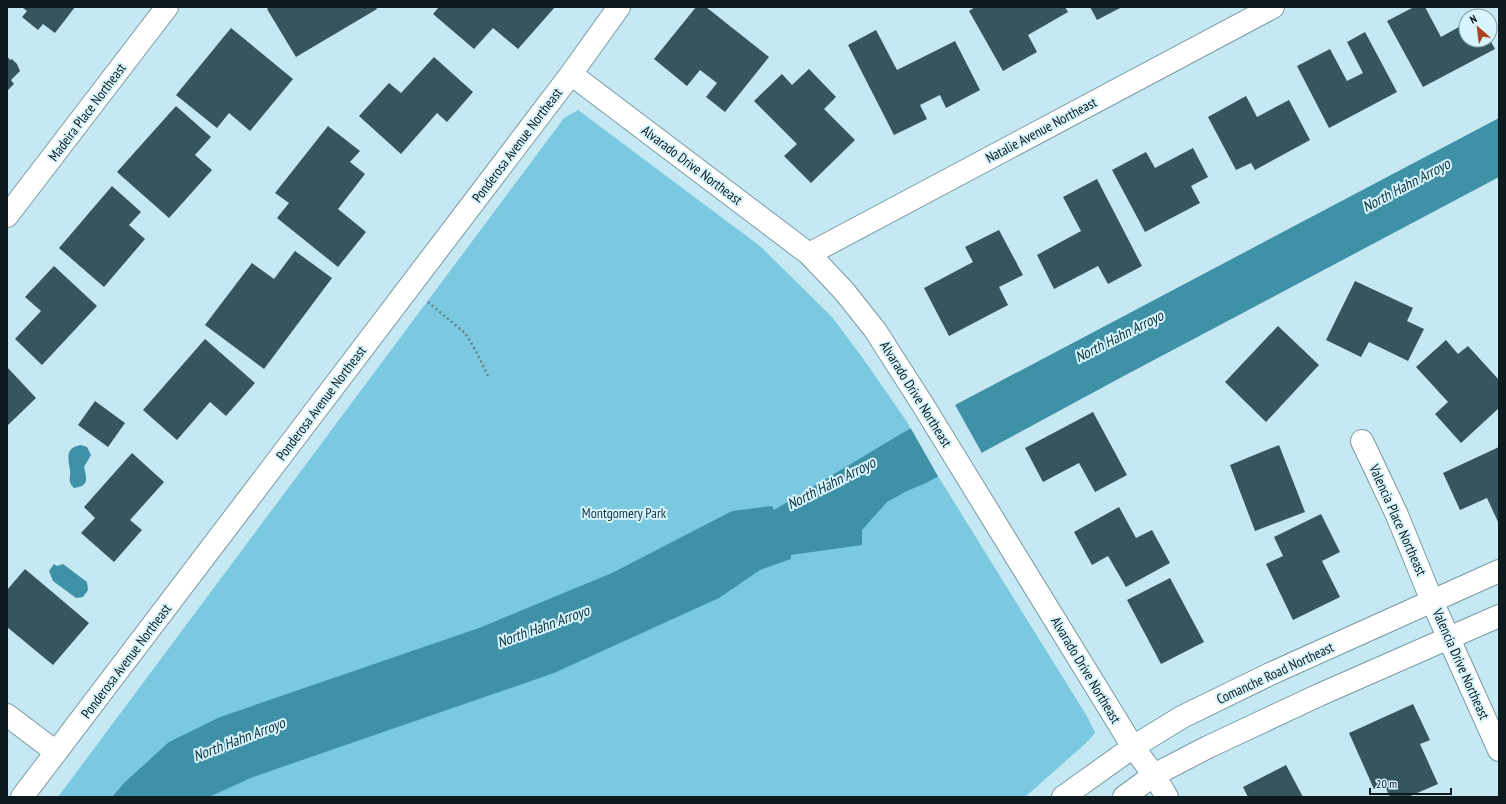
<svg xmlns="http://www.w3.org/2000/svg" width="1506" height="804" viewBox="0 0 1506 804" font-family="'PT Sans Narrow',sans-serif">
  <rect width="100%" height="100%" fill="#c5e8f3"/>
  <!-- green -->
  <path fill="#7bc9e1" d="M578 110 760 246 832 317 867 364 907 422 941 481 1088 718 1095 733 1086 743 1025 797H58L564 118Z"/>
  <!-- water -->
  <path fill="#3f91a8" d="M1499 118V177L1120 378 926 483 909 490 887 502 862 530V545L791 555V559L760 570 719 598 554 673 253 777 209 797H112L125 782 169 742 220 717 479 628 612 573 732 511 772 506 774 510 904 432Z
    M81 445 87 447 91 455 84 467C87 479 89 486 74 488 67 481 71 478 70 470 68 457 65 448 81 445Z
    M54 564 57 566 63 564 87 582 88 590 83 597 76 598 53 581 49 571Z"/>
  <!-- pier -->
  <path fill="#c5e8f3" d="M954 403 983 455 939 478 910 427Z"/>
  <!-- building -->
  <path fill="#36565f" d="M22 7H75L55 33 43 24 38 30 22 17 27 11Z
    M270 7H376L377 9 296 57 267 9Z
    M439 7H555L518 49 493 28 474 49 433 14Z
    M696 7H706L769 57 725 112 706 97 717 83 700 70 687 86 654 59Z
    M975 7H1065L1068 12 1028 35 1037 52 1003 71 969 11Z
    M1090 7H1122L1097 20Z
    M1414 7H1425L1441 37 1466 23V40H1490L1495 49 1423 87 1387 21Z
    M231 28 293 79 250 131 229 113 217 128 176 95Z
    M876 30 897 70 955 41 980 90 946 108 940 95 920 105 927 119 894 135 848 45Z
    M1365 32 1397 92 1329 128 1297 66 1330 49 1347 81 1363 73 1347 42Z
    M7 56 10 60 12 59 17 64 20 71 11 80 14 84 7 91Z
    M434 57 473 92 447 122 437 113 401 154 359 116 389 83 401 93Z
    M809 69 836 97 824 109 855 140 811 183 784 156 797 144 754 101 782 74 792 85Z
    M1246 96 1257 117 1289 100 1310 140 1255 170 1251 163 1236 170 1208 117Z
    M176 106 211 137 195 155 212 170 169 218 117 172Z
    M328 126 360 151 350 162 365 174 338 209 366 232 338 267 277 218 289 203 275 193Z
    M1193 148 1208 177 1191 186 1200 203 1145 232 1112 170 1146 152 1155 168Z
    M1097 179 1142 266 1108 284 1098 266 1054 289 1037 255 1081 231 1063 197Z
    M112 186 141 212 129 225 145 239 104 287 59 248Z
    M999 230 1023 275 999 287 1008 305 949 336 924 288 973 262 965 247Z
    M295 251 332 278 264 369 205 325 252 263 274 279Z
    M54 266 97 306 42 365 15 339 41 311 25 297Z
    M1355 281 1413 308 1407 321 1424 329 1408 361 1369 342 1361 357 1326 340Z
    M1278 326 1319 365 1266 422 1225 382Z
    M205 339 255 383 226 416 210 402 177 440 143 410Z
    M1446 340 1458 354 1468 346 1499 380V408L1461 443 1435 414 1448 402 1416 367Z
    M7 367 36 398 7 426Z
    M95 401 125 423 108 447 78 425Z
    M1093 412 1127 475 1095 492 1079 463 1043 482 1025 448Z
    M1279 445 1305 512 1255 531 1230 465Z
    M1499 447V524L1487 498 1460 510 1443 473Z
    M132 453 164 482 130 520 142 530 114 562 81 533 95 518 84 507Z
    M1119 507 1136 538 1152 530 1170 563 1126 587 1108 556 1092 565 1074 532Z
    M1321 514 1340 552 1322 561 1340 597 1293 620 1266 564 1283 556 1274 537Z
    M25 569 89 623 53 665 7 627V590Z
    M1170 578 1204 642 1161 664 1127 600Z
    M1413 704 1430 740 1420 744 1438 784 1408 797H1390L1384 784 1374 789 1349 733Z
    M1286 765 1303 797H1248L1243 787Z"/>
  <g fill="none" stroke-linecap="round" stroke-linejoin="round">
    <defs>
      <path id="minor" d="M7 216 167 7
        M1362 441 1397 515 1432 601 1499 750
        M7 715 56 752
        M1154 775 1167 797"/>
      <path id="tertiary" d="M571 74 809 254 844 291 875 330 923 405 1133 747 1154 775
        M809 254 1273 7
        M22 797 571 74 619 7
        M1063 797 1133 747 1182 717 1270 674 1499 571
        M1124 797 1154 775 1208 747 1319 695 1499 616"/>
    </defs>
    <!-- minor casing -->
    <use href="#minor" stroke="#799aa5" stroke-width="24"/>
    <!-- tertiary casing -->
    <use href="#tertiary" stroke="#799aa5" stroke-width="24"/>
    <!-- path -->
    <path stroke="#688087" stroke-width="2.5" stroke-dasharray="2 3" stroke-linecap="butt" d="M428 302 465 333 476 351 489 378"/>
    <!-- minor -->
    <use href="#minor" stroke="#fff" stroke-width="22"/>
    <!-- tertiary -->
    <use href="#tertiary" stroke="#fff" stroke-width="22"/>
  </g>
  <g text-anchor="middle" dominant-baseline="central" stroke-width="4" stroke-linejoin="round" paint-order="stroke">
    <!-- street labels -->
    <g font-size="14" fill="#0d1a1e" stroke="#d7f4fd">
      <text transform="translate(87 112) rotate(-53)">Madeira Place Northeast</text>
      <text transform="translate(1041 130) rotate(-28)">Natalie Avenue Northeast</text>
      <text transform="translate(517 145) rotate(-53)">Ponderosa Avenue Northeast</text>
      <text transform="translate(692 165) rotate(37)">Alvarado Drive Northeast</text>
      <text transform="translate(916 394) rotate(58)">Alvarado Drive Northeast</text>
      <text transform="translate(321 403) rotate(-53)">Ponderosa Avenue Northeast</text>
      <text transform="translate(1398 520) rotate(66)">Valencia Place Northeast</text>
      <text transform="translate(126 661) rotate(-53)">Ponderosa Avenue Northeast</text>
      <text transform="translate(1461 664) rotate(66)">Valencia Drive Northeast</text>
      <text transform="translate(1086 670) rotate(59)">Alvarado Drive Northeast</text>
      <text transform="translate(1275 673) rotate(-25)">Comanche Road Northeast</text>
    </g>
    <!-- park labels -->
    <g font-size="14" fill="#133943" stroke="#d7f4fd">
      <text x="624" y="513">Montgomery Park</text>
    </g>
    <!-- water labels -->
    <g font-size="15" font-style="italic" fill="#0a313c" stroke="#d7f4fd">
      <text transform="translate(1406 185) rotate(-28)">North Hahn Arroyo</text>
      <text transform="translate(1119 336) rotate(-27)">North Hahn Arroyo</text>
      <text transform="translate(831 483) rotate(-27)">North Hahn Arroyo</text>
      <text transform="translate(543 626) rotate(-20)">North Hahn Arroyo</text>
      <text transform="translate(239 739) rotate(-21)">North Hahn Arroyo</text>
    </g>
  </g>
  <!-- border -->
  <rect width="1506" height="804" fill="none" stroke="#0d1a1e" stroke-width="16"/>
  <!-- north arrow -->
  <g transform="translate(1478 28) rotate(332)"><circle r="19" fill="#d7f4fd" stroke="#869da4"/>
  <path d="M0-3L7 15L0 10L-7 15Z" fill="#a9431d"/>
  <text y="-6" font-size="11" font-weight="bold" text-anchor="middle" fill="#0d1a1e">N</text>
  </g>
  <!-- scale -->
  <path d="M1370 788v6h81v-6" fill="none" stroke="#0d1a1e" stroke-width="2"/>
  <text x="1376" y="788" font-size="12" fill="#0d1a1e" stroke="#d7f4fd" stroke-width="3" paint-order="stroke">20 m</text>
</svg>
